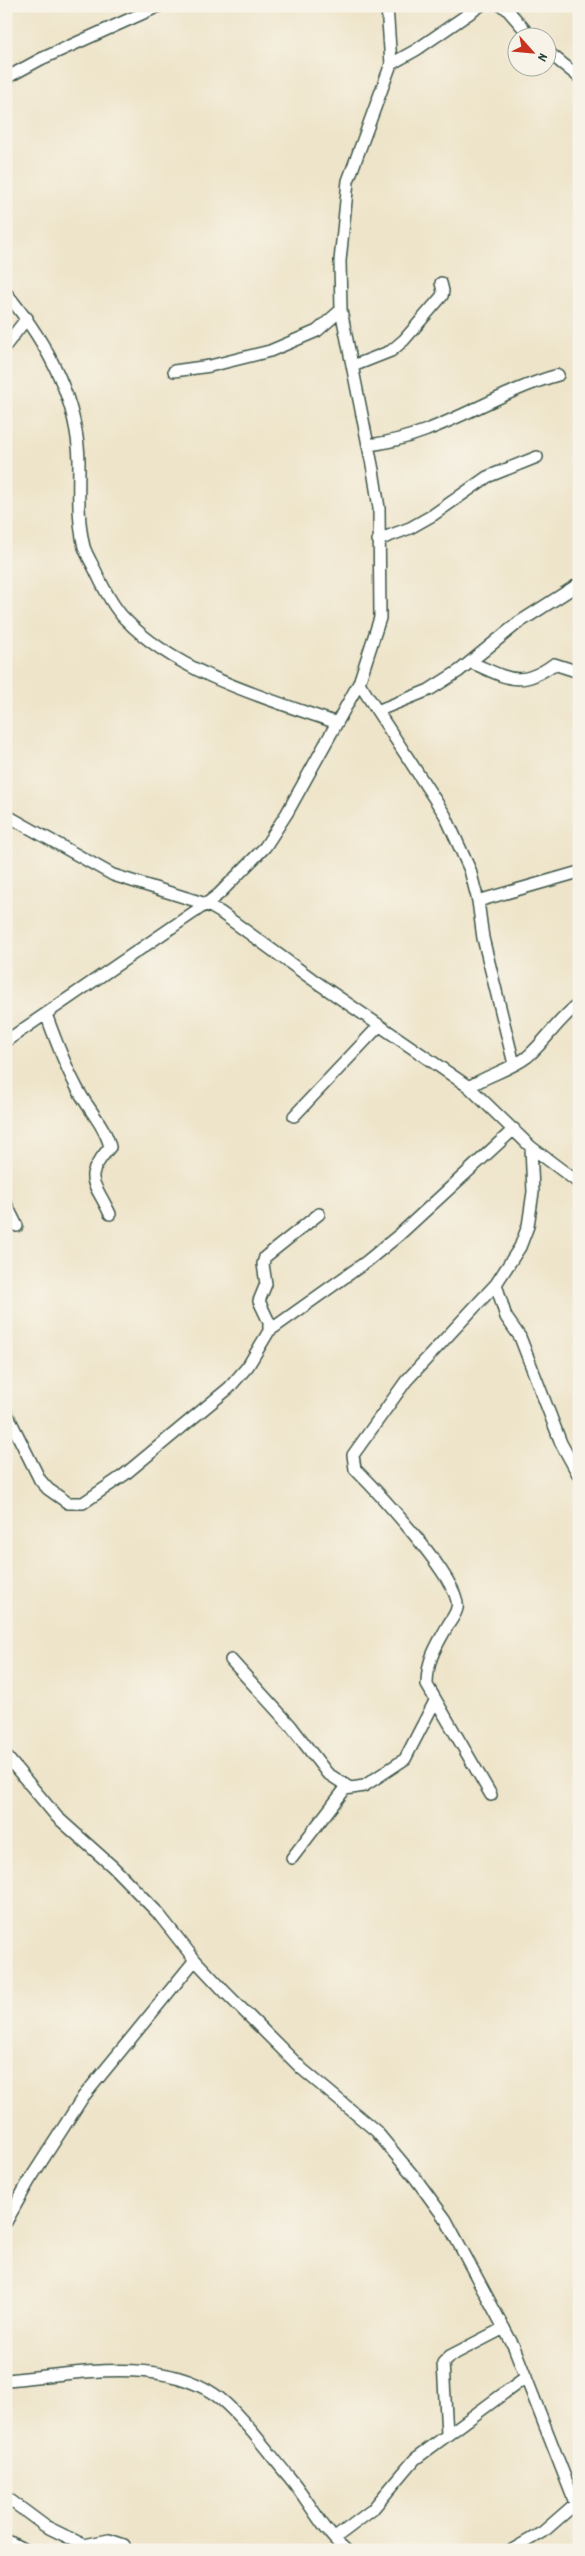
<svg xmlns="http://www.w3.org/2000/svg" width="585" height="2556" viewBox="0 0 585 2556" font-family="Dekko,sans-serif">
  <rect width="100%" height="100%" fill="#f7f3e8"/>
  <filter id="ink" filterUnits="userSpaceOnUse"><feTurbulence type="fractalNoise" baseFrequency=".02" numOctaves="2"/><feDisplacementMap in="SourceGraphic" scale="10" xChannelSelector="R" yChannelSelector="G"/><feConvolveMatrix kernelMatrix="1 2 1 2 8 2 1 2 1" color-interpolation-filters="sRGB"/></filter>
  <filter id="wash" filterUnits="userSpaceOnUse"><feTurbulence type="fractalNoise" baseFrequency=".0096" numOctaves="4" result="noise"/><feDisplacementMap in="SourceGraphic" scale="20" xChannelSelector="R" yChannelSelector="G"/><feGaussianBlur stdDeviation="1.12" result="paint"/><feColorMatrix in="noise" values="0 0 0 0 0 0 0 0 0 0 0 0 0 0 0 0 0 1.4 0 .05"/><feComposite in="paint" operator="in"/></filter>
  <g filter="url(#wash)">
    <rect width="100%" height="100%" fill="#eee4c9"/>
  </g>
  <g filter="url(#ink)">
    <g fill="none" stroke-linecap="round" stroke-linejoin="round">
      <defs>
        <path id="street" d="M502 6 506 8 532 38
          M548 52 579 77
          M391 64 416 50 480 6
          M6 78 41 59 159 6
          M6 293C45 340 77 397 79 460 79 489 77 518 84 547 87 556 93 565 97 574 104 589 113 607 125 619 176 673 268 699 337 723
          M6 345 27 318
          M353 366 391 351 404 340 442 296 443 291 441 283
          M174 371 210 366 270 351 317 331 341 310
          M369 445C437 437 493 393 558 375
          M378 540 410 528 433 515 487 477 537 457
          M470 662C506 677 519 690 554 664L579 672
          M359 683 445 815 470 870 478 901 483 938 514 1064
          M377 711 429 690 459 671 518 623 579 584
          M6 815 113 875 206 904 220 912 312 979 469 1087 531 1147 579 1183
          M478 901 579 872
          M46 1014C55 1039 64 1063 76 1086 86 1107 105 1125 110 1147 82 1180 93 1178 110 1214
          M6 1041 206 904 219 894 265 847 287 813 359 683 380 618 379 508 373 470 341 310 340 261 348 181 391 64 387 6
          M469 1087C487 1075 510 1070 527 1057 546 1041 559 1018 579 1004
          M294 1116 379 1026
          M6 1204 17 1226
          M496 1284 506 1317 520 1337 561 1443 579 1476
          M269 1331 366 1262 399 1235 514 1129
          M6 1412 40 1480 48 1489 68 1503H83L124 1475 229 1388 248 1366 269 1331V1322L259 1301 266 1284 263 1264 265 1257 319 1214
          M231 1660 291 1726 327 1773 350 1788
          M6 1756 57 1817 113 1867 157 1912 195 1960 226 1993 302 2069 376 2131 416 2179 446 2220 514 2347 579 2513
          M491 1795 427 1685C427 1659 436 1647 448 1625 451 1620 456 1614 457 1608 464 1584 375 1489 355 1469L353 1455 406 1381 496 1284 520 1247 528 1226 533 1192 531 1147
          M292 1858 345 1789 364 1786 405 1759 435 1701
          M6 2222 29 2181 83 2097 195 1960
          M6 2380C70 2375 157 2355 214 2394 238 2410 270 2455 290 2478 309 2501 323 2531 346 2550
          M447 2434 443 2363 450 2356 504 2328
          M6 2497 45 2526 84 2545 109 2540 124 2545 126 2550
          M335 2538 372 2510 415 2459 526 2377
          M6 2540 25 2550
          M512 2550 543 2532 574 2505"/>
      </defs>
      <!-- street casing -->
      <use href="#street" stroke="#3e564a" stroke-width="14"/>
      <!-- street -->
      <use href="#street" stroke="#fff" stroke-width="11"/>
    </g>
  </g>
  <!-- margin -->
  <rect width="585" height="2556" fill="none" stroke="#f7f3e8" stroke-width="25"/>
  <!-- north arrow -->
  <g transform="translate(532 52) rotate(117)"><circle r="24" fill="#f7f3e8" stroke="#a1aaa0"/>
  <path d="M0-4L9 19L0 12L-9 19Z" fill="#c8321e"/>
  <text y="-8" font-size="14" font-weight="bold" text-anchor="middle" fill="#1f3d34">N</text>
  </g>
</svg>
